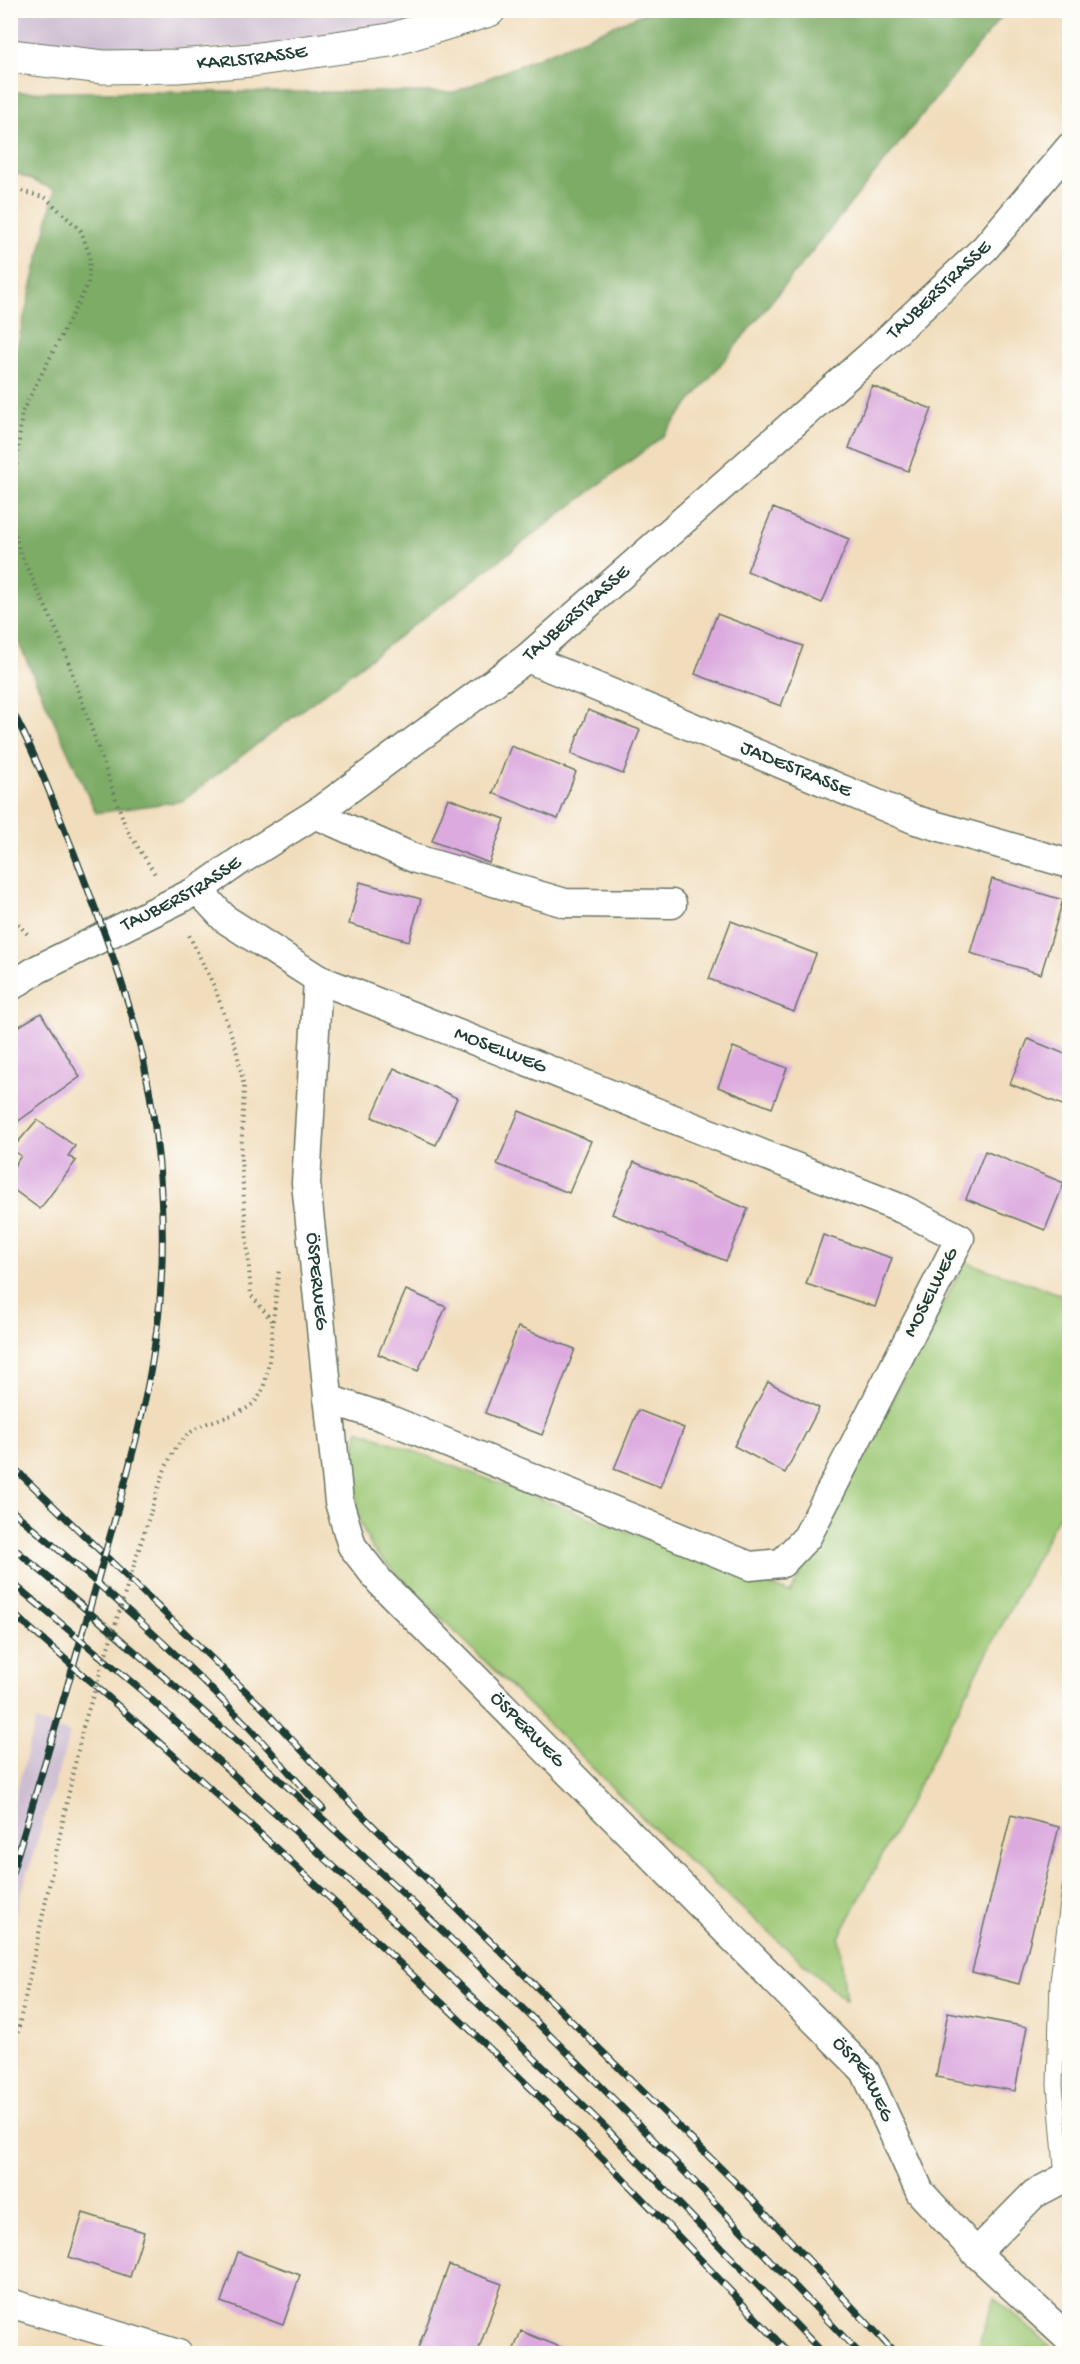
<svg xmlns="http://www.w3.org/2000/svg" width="1080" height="2364" viewBox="0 0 1080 2364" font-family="'Gochi Hand',sans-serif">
  <rect width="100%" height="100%" fill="#fdfcf7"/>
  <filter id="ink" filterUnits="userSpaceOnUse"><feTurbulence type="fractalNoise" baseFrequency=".0167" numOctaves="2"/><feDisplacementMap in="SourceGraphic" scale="12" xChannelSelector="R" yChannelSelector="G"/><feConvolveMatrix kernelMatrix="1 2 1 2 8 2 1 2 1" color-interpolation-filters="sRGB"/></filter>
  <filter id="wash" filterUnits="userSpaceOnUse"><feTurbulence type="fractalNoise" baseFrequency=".008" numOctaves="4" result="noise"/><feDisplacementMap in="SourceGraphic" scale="24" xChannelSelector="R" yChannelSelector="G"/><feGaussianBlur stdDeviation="1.35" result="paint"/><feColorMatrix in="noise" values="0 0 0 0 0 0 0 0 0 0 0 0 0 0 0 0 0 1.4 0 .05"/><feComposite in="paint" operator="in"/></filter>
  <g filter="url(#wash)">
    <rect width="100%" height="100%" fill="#f1ddbc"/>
    <!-- industrial -->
    <path fill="#cebed1" d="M10 11H466L315 46 11 51Z
      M36 1721 70 1733 11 1928V1810Z"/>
    <!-- green -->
    <path fill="#9cc875" stroke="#5e8254" stroke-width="1.5" d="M965 1262 1069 1297V1496L839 1938 846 2001 661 1836 373 1550 360 1522 352 1471 358 1430 790 1593Z
      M995 2298 1058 2353H1059H985L978 2346Z"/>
    <!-- forest -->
    <path fill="#7dac66" stroke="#4e744d" stroke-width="1.5" d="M649 11H1006L662 437 182 801 96 813 11 626V372L55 190 11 171V92H455Z"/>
    <g id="blocks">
      <!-- building -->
      <path fill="#dcaadf" d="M872 386 932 409 908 471 849 448Z
        M773 508 849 539 822 603 747 571Z
        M717 614 803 646 781 706 695 674Z
        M588 710 640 730 623 774 571 754Z
        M511 746 576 772 558 819 493 793Z
        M448 798 505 819 489 863 432 841Z
        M992 879 1063 900 1041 974 970 953Z
        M360 882 421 899 409 941 349 924Z
        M731 921 816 954 794 1012 709 979Z
        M41 1013 80 1077 10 1127V1021L16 1028Z
        M1028 1039 1070 1056V1108L1010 1084Z
        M733 1047 787 1068 772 1108 718 1087Z
        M394 1068 457 1098 436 1145 372 1117Z
        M519 1111 591 1141 569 1193 497 1164Z
        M37 1120 75 1146 68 1156 76 1161 40 1209 10 1187V1172L21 1156 12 1149Z
        M985 1151 1064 1183 1045 1230 966 1199Z
        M634 1162 748 1209 726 1261 612 1214Z
        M823 1235 892 1258 875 1307 806 1284Z
        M406 1290 446 1307 418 1371 378 1354Z
        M518 1327 575 1349 542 1435 485 1413Z
        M768 1382 819 1408 785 1473 734 1446Z
        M638 1410 684 1428 660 1487 614 1469Z
        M1011 1815 1059 1827 1019 1984 972 1972Z
        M948 2012 1027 2027 1015 2091 936 2077Z
        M83 2213 144 2232 130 2277 69 2257Z
        M238 2252 300 2275 283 2325 221 2302Z
        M449 2265 502 2284 477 2354H416Z
        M521 2331 575 2353V2354H512Z"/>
    </g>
  </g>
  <g filter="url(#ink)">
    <use href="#blocks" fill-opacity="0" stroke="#687564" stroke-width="1.5"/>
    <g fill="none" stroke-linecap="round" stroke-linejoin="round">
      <defs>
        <path id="lane" d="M1063 2178 1055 2085 1058 1981 1070 1888"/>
        <g id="street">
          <path id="s1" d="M527 658 916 820 1070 864"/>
          <path d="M315 814 416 859 565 903 672 904"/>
          <path id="s2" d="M198 890 225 919 318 979 902 1209 960 1238 807 1537 782 1563 750 1566 383 1417 328 1399"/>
          <path id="s3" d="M318 979 306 1183 339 1502 352 1546 380 1582 865 2071 920 2192 976 2253 1070 2340"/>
          <path id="s4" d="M10 987 38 969 198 890 241 860 315 814 527 658 870 356 985 248 1070 147"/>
          <path d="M976 2253 1034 2194 1070 2175"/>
          <path d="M10 2303 178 2354"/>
        </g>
        <g id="secondary">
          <path id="s5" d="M10 56 103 67 178 66 252 60 390 40 489 10"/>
        </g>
      </defs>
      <!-- lane casing -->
      <use href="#lane" stroke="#687564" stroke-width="17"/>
      <!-- street casing -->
      <use href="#street" stroke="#687564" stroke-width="31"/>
      <!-- secondary casing -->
      <use href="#secondary" stroke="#687564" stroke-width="35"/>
      <!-- path -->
      <path stroke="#687564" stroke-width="4" stroke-dasharray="1.5 4.5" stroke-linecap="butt" d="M10 188 46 198 81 231 90 256 88 284 22 412 11 517 19 550 60 638 126 828 155 874
        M10 915 30 937
        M273 1321 279 1269
        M151 1511C161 1481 169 1441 201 1426 219 1417 246 1415 258 1398 270 1382 270 1342 273 1322L251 1295 241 1160 244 1086 236 1048 214 986 188 933
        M10 2068 83 1727"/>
      <!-- lane -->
      <use href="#lane" stroke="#fff" stroke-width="15"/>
      <!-- street -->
      <use href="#street" stroke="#fff" stroke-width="28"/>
      <!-- secondary -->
      <use href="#secondary" stroke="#fff" stroke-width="33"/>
      <defs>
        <path id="rail" d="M10 707C36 754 54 804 74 853 96 910 118 967 135 1026 158 1111 167 1212 160 1300 152 1392 126 1480 101 1568 72 1673 41 1776 10 1880
          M10 1464 260 1705 357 1810 746 2193 896 2354
          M10 1509C90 1575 168 1644 240 1718 269 1747 294 1780 323 1809
          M10 1545C173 1682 332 1823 484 1971 613 2095 736 2225 860 2354
          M10 1581 141 1690 390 1918 609 2131 824 2354
          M10 1611C209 1784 403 1962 591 2147 659 2214 724 2285 790 2354"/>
      </defs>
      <!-- rail casing -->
      <use href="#rail" stroke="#1f3d34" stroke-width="7"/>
      <!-- rail -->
      <use href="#rail" stroke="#fdfcf7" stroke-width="4.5" stroke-dasharray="14" stroke-linecap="butt"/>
      <!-- path-bridge -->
      <path stroke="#687564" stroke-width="4" stroke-dasharray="1.5 4.5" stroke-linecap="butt" d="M83 1727 151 1511"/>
    </g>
  </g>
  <g text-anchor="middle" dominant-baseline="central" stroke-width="6" stroke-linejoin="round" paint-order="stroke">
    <!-- street labels -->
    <g font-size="20" fill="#1f3d34" stroke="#fdfcf7">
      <text stroke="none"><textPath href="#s5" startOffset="243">KARLSTRASSE</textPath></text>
      <text stroke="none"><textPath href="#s4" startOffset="1167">TAUBERSTRASSE</textPath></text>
      <text stroke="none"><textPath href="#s4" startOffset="681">TAUBERSTRASSE</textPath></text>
      <text stroke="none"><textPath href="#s1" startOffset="291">JADESTRASSE</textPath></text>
      <text stroke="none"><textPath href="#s4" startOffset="195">TAUBERSTRASSE</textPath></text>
      <text stroke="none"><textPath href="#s2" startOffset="346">MOSELWEG</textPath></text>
      <text stroke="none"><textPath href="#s3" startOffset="303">ÖSPERWEG</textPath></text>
      <text transform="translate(932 1293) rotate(-63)">MOSELWEG</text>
      <text stroke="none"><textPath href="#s3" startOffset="825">ÖSPERWEG</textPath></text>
      <text stroke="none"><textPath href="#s3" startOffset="1311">ÖSPERWEG</textPath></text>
    </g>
  </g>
  <!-- margin -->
  <rect width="1080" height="2364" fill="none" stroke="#fdfcf7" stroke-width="36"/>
</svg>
